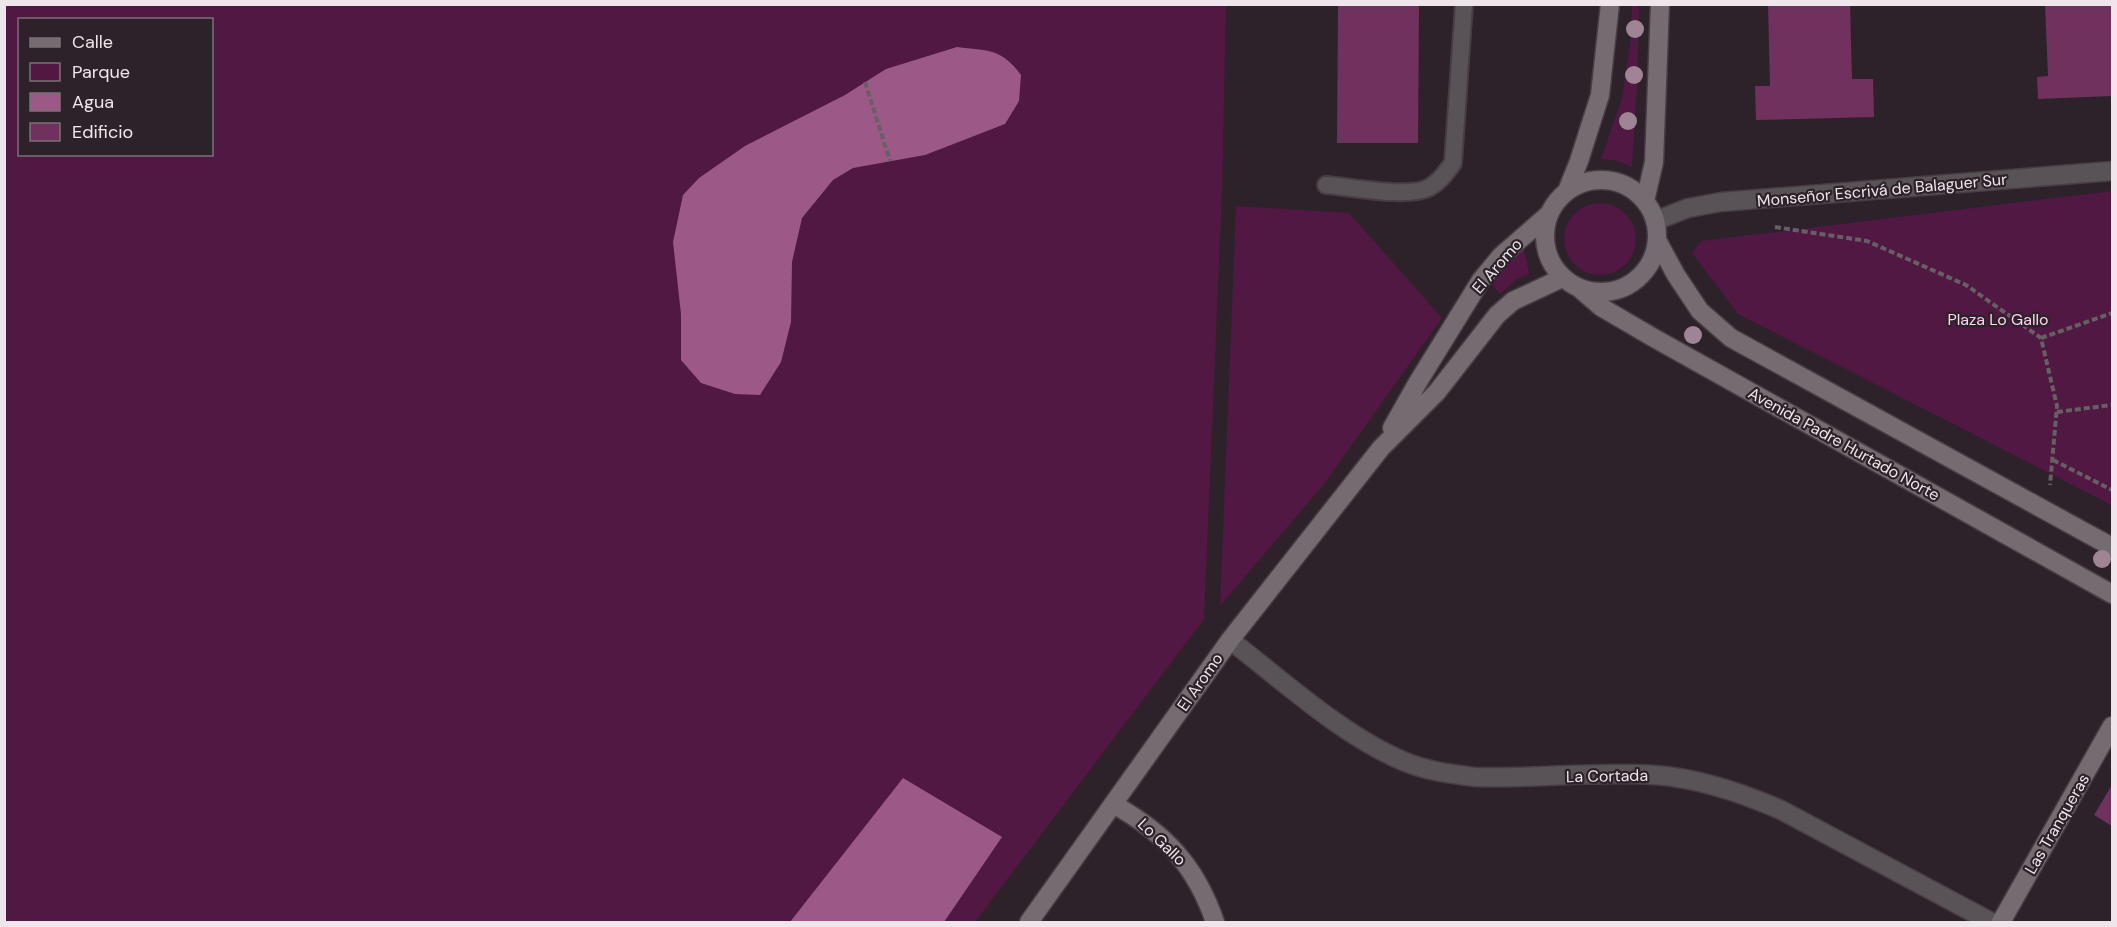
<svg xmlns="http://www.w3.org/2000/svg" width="2117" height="927" viewBox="0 0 2117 927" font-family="'DM Sans',sans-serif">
  <rect width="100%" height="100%" fill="#2d222a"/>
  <!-- green -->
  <path fill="#501842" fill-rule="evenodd" d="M5 5H1226L1222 192 1204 619 975 922H5ZM20 20H212V154H20Z
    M1632 5H1639L1637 87 1632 167 1618 161 1601 159 1622 98 1631 38Z
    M2112 191V505L1738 314 1692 253 1701 241Z
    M1564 239a36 36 0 1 1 72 0a36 36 0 1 1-72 0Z
    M1236 206 1349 213 1442 318 1324 484 1220 606Z
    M1519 248 1524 249 1529 274 1516 280 1500 294 1492 285Z"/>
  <!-- water -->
  <path fill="#9c5988" d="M957 47C989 51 1001 48 1021 75L1019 101 1005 124 925 155 853 168 833 180 802 218 792 262 791 322 781 362 760 395 735 394 701 383 681 360V314L673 242 683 195 699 178 745 146 845 95 886 69Z
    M903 778 1002 837 944 922H790Z"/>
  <!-- building -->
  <path fill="#70315f" d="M1338 4H1419L1418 143H1337Z
    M1768 4H1850L1852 79H1873L1874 117 1756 120 1755 86H1770Z
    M2045 4H2112V96L2038 99 2037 77 2048 76Z
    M2112 785V826L2094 815Z"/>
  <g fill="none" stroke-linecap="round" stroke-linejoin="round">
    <defs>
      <path id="lane" d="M1326 185C1351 187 1410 199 1430 187 1441 181 1446 172 1453 163L1464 4"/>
      <path id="street" d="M1655 221 1688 208 1721 202 2112 171
        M1230 640C1282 680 1343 736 1403 761 1426 771 1451 774 1475 777 1535 779 1595 771 1654 775 1698 778 1740 792 1781 810L1991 922"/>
      <path id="secondary" d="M1545 236a56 56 0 1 1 112 0a56 56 0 1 1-112 0Z
        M1567 191 1579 161 1600 95 1610 4
        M1645 201 1654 162 1660 4
        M1657 240 1676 275 1700 311 1731 338 2112 547
        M1579 288 1601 307 1654 338 2112 594
        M1392 428 1418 382 1481 280 1501 256 1549 214
        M1113 804C1165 833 1196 866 1215 922
        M1029 922 1230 640 1381 448 1437 392 1497 315 1513 301 1562 278
        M2001 922 2112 726"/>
    </defs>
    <!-- lane casing -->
    <use href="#lane" stroke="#483d45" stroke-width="20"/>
    <!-- street casing -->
    <use href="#street" stroke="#483d45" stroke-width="21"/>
    <!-- secondary casing -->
    <use href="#secondary" stroke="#483d45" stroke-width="21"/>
    <!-- path -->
    <path stroke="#685e65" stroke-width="4" stroke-dasharray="6 3" stroke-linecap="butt" d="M865 82 890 161
      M1775 227 1867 241 1966 285 2041 338 2057 406 2050 485
      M2041 338 2112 313
      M2057 412 2112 405
      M2053 460 2112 490"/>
    <!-- lane -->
    <use href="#lane" stroke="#595357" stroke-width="16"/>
    <!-- street -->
    <use href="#street" stroke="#595357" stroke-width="18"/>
    <!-- secondary -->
    <use href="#secondary" stroke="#756c72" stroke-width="18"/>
  </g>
  <!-- trees -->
  <g fill="#9e8495">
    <circle cx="1635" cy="29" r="9"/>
    <circle cx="1634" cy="75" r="9"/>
    <circle cx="1628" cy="121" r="9"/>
    <circle cx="1693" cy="335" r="9"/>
    <circle cx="2102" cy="559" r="9"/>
  </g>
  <g text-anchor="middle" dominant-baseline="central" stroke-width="4.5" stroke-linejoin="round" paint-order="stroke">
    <!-- street labels -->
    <g font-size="16" fill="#eee6eb" stroke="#2d222a">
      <text transform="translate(1882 190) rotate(-5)">Monseñor Escrivá de Balaguer Sur</text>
      <text transform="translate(1497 266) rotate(-49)">El Aromo</text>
      <text transform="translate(1844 444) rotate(29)">Avenida Padre Hurtado Norte</text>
      <text transform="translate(1200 682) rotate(-55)">El Aromo</text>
      <text transform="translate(1607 776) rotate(-1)">La Cortada</text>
      <text transform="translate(2057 824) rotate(-60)">Las Tranqueras</text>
      <text transform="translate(1162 842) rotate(44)">Lo Gallo</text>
    </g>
    <!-- park labels -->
    <g font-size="16" fill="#fbd4ed" stroke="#2d222a">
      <text x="1998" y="319">Plaza Lo Gallo</text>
    </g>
  </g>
  <!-- border -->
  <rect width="2117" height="927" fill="none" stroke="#eee6eb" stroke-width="12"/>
  <!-- legend -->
  <rect x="18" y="18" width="195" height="138" fill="#2d222a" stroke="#7a7077" stroke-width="1.5"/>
  <rect x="30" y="38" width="30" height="9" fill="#756c72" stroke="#7a7077" stroke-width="1.5"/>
  <text x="72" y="48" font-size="18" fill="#eee6eb">Calle</text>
  <rect x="30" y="63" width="30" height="18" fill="#501842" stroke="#7a7077" stroke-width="1.5"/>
  <text x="72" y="78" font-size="18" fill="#eee6eb">Parque</text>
  <rect x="30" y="93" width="30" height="18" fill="#9c5988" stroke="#7a7077" stroke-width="1.5"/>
  <text x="72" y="108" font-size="18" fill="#eee6eb">Agua</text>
  <rect x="30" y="123" width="30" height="18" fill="#70315f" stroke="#7a7077" stroke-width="1.5"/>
  <text x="72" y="138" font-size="18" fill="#eee6eb">Edificio</text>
</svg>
